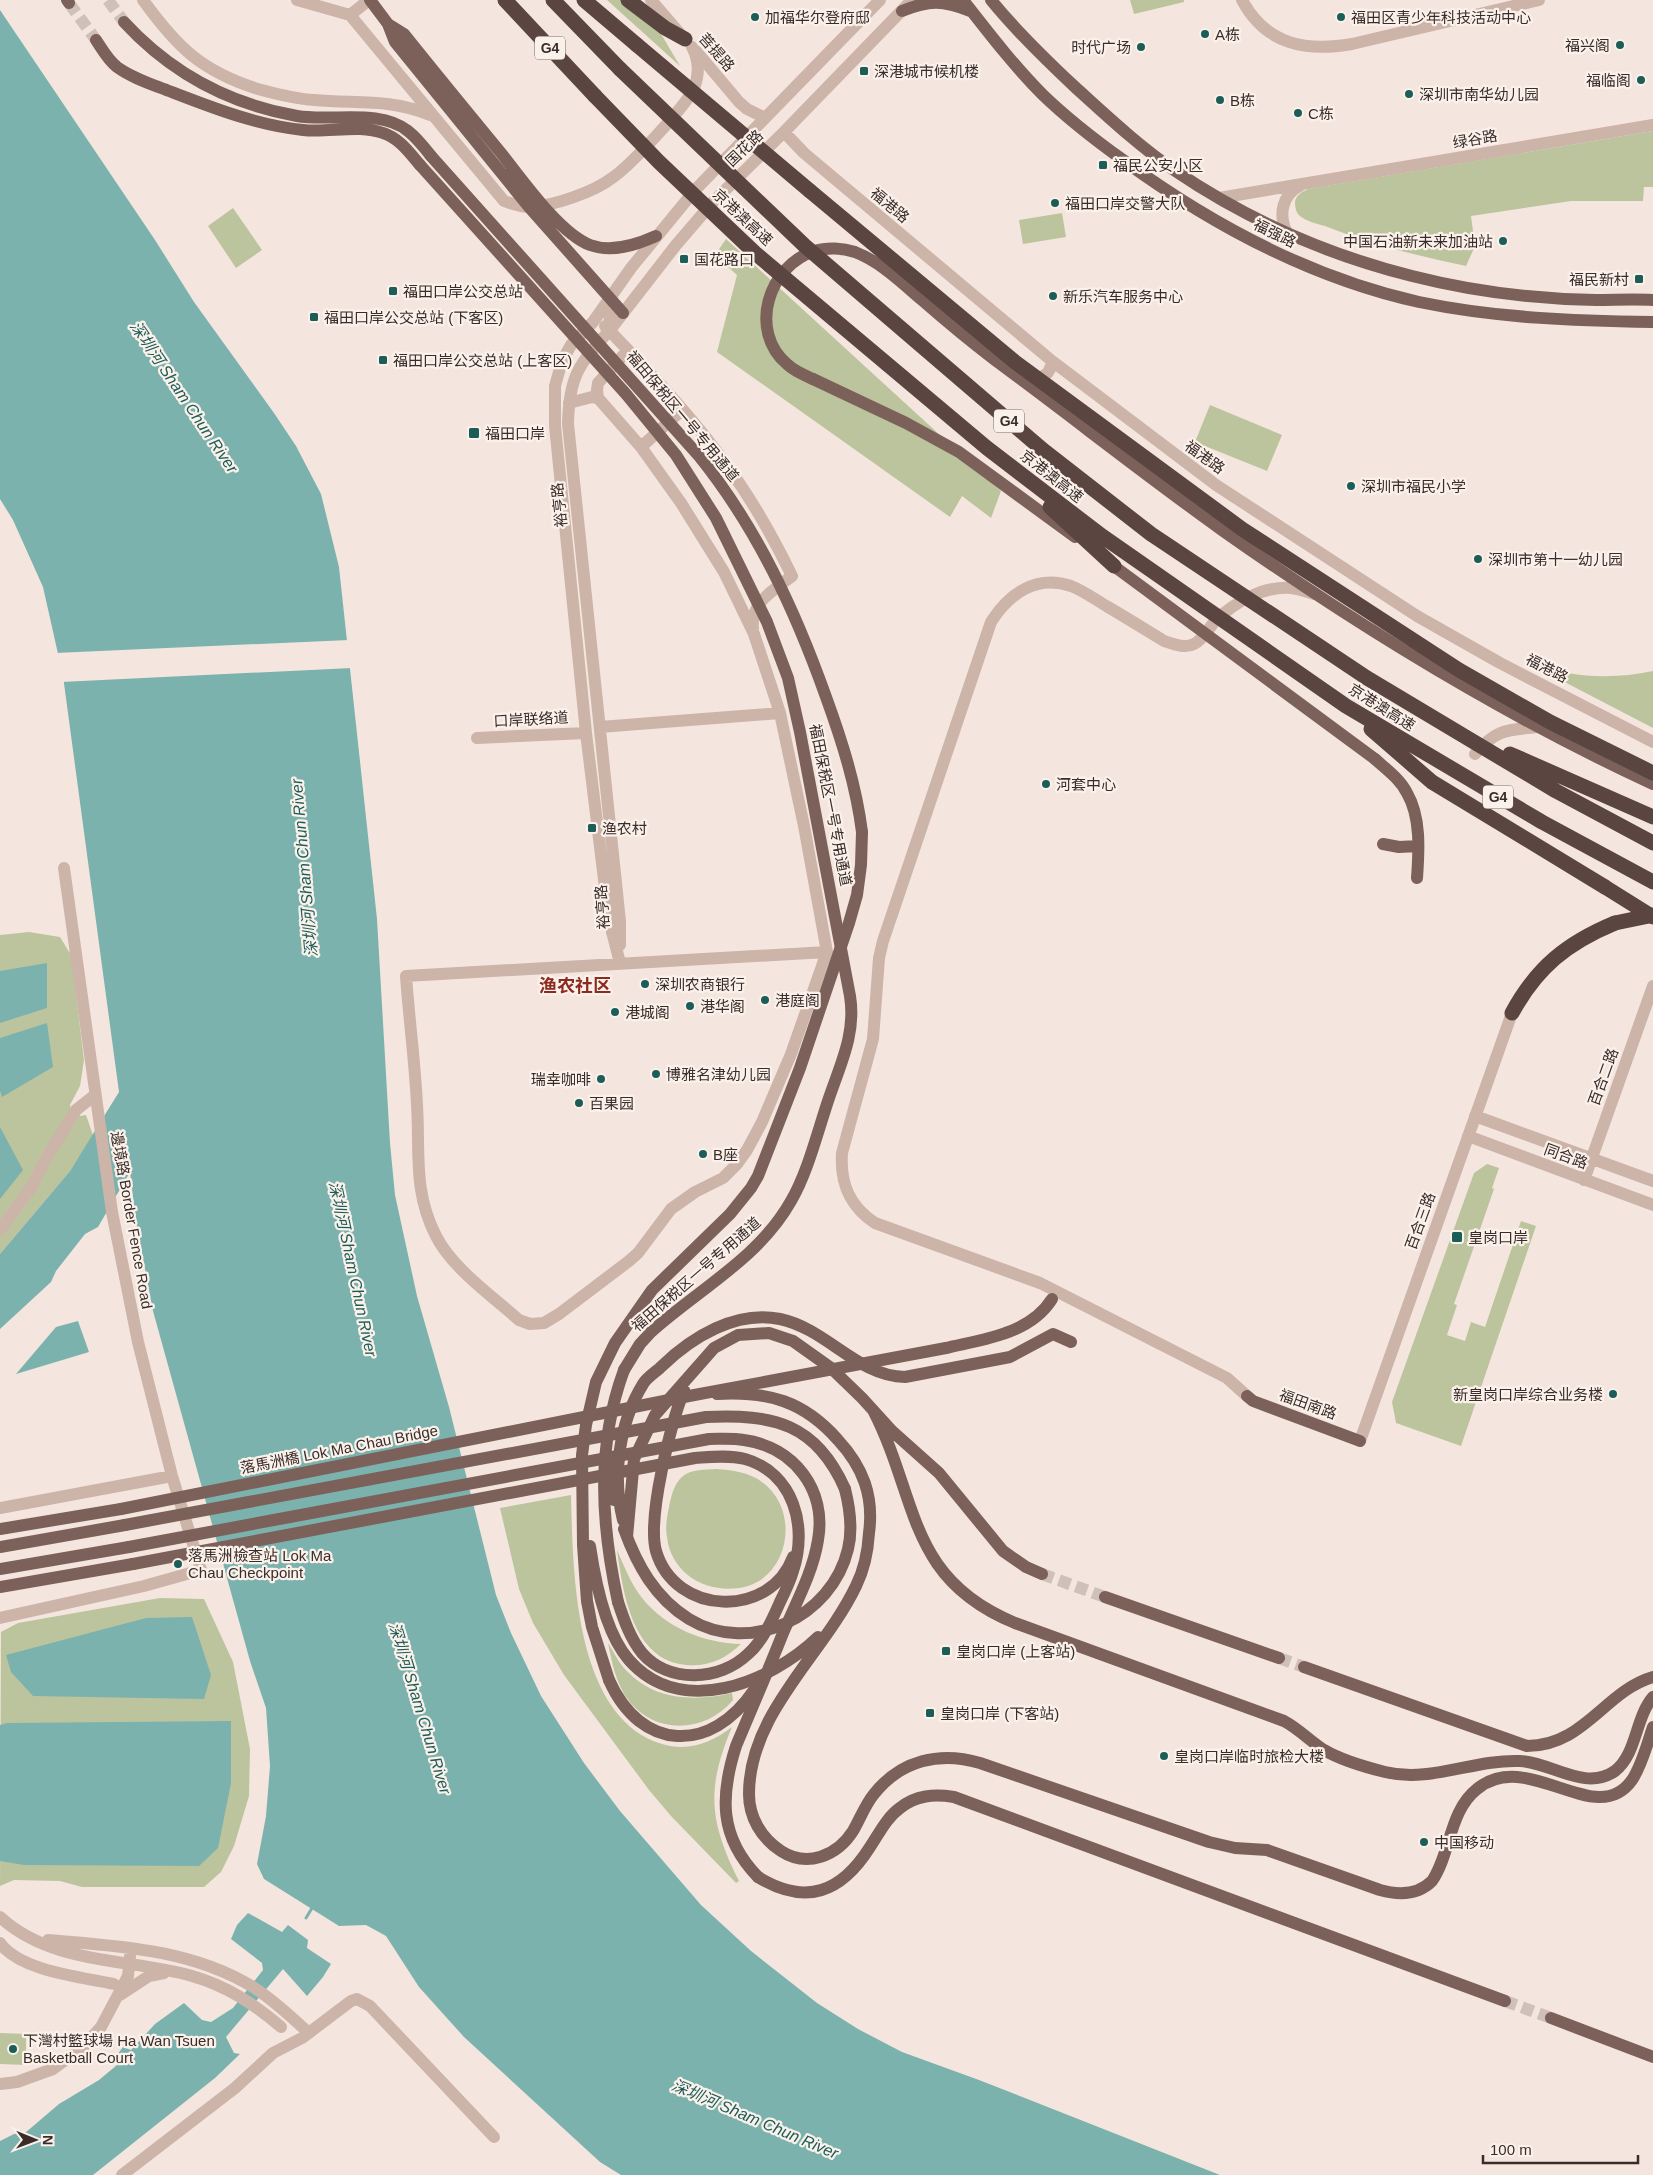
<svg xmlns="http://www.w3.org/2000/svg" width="1653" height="2175" viewBox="0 0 1653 2175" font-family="Helvetica,'Noto Sans SC',sans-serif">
  <rect width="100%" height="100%" fill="#f4e6de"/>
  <!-- green -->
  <path fill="#bcc49d" d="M607 0H641L680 66Z
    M1130 0H1184V2L1134 14Z
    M1653 131V187H1644L1643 201H1571L1471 216 1475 246 1466 266C1418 256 1370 244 1325 226 1317 224 1306 221 1300 216 1296 213 1295 207 1295 202 1296 195 1302 192 1308 189Z
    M233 208 262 250 236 268 208 226Z
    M1062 213 1066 237 1023 244 1019 220Z
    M726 239 1001 491 991 518 962 496 950 517 717 352 737 275 715 255Z
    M1210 405 1282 435 1267 471 1195 442Z
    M1530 664C1572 677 1610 680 1653 671V728Z
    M29 932 60 937 71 955 84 1060 80 1086 70 1105 73 1117 86 1115 93 1135 70 1171 0 1254V935Z
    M1487 1164 1499 1168 1492 1188 1494 1189 1454 1304 1457 1305 1447 1335 1465 1341 1471 1322 1485 1327 1521 1221 1536 1226 1461 1446 1396 1423 1392 1402 1474 1173Z
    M716 1469C732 1470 749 1472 762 1482 802 1511 789 1581 739 1588 705 1593 671 1573 667 1537 665 1527 667 1517 669 1507 671 1497 674 1483 683 1476 692 1469 705 1470 716 1469Z
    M571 1495C573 1569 573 1717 662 1744 688 1752 711 1743 732 1727 706 1789 709 1821 739 1881L736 1883 671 1816 649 1790 564 1675 533 1623 519 1589 500 1508Z
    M617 1550C624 1566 631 1584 642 1598 666 1628 704 1643 741 1644 725 1659 709 1667 686 1665 632 1660 623 1592 617 1550Z
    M160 1598 204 1599 233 1662 250 1749 249 1796 234 1846 221 1872 204 1887H82L60 1881 14 1880 0 1886 1 1632 18 1623Z
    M608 1643C615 1654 620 1666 630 1674 658 1701 697 1701 732 1693L733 1700C706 1733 655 1735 629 1701 616 1684 612 1663 608 1643Z
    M0 2033 26 2034V2065L0 2064Z"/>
  <!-- water -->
  <path fill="#7cb2ad" d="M0 10 155 240 194 302 274 413 296 446 321 494 339 567 377 919 390 1143 395 1195 417 1296 449 1407 496 1595 511 1633 541 1696 584 1763 620 1811 701 1905 751 1951 817 2003 858 2029 902 2052 979 2080 1220 2175H621L600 2162 464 2037 419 1987 386 1936 366 1925 339 1926 264 1879 257 1864 266 1816 270 1766 266 1708 250 1661 153 1311 136 1221 130 1172 98 1227 85 1234 56 1271 51 1282 0 1329V1254L70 1171 119 1092 63 676 43 587 13 520 0 499Z
    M47 963V1008L0 1023V971Z
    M47 1023 53 1067 2 1097 0 1091V1038Z
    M0 1127 23 1170 0 1199Z
    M78 1321 89 1352 16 1374 56 1327Z
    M192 1617 211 1675 204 1699 33 1696 11 1672 6 1655 146 1618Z
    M231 1721V1783L218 1848 199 1866 24 1865 0 1861V1725L7 1723Z
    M248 1913 282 1932 288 1925 308 1940 307 1948 331 1964 323 1977 307 1996 283 1969 226 2037 234 2053 240 2054 215 2078 93 2175H0V2141L14 2134 25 2133 59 2104 99 2080 117 2065 114 2059 123 2047 131 2050 155 2024 184 2003 202 2020 211 2022 233 2008 263 1970 262 1963 231 1939 237 1925Z"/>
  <!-- pier -->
  <path fill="#f4e6de" d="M349 640 352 668 61 682 55 653Z"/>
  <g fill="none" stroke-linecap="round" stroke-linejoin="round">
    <!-- stream -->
    <path stroke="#7cb2ad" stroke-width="3" d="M306 1918 312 1908"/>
    <!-- major-tunnel -->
    <path stroke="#cfc1ba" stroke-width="12" stroke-dasharray="12 6" stroke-linecap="butt" d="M108 0 124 22
      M69 3 96 40
      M1042 1574 1105 1597
      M1279 1658 1304 1667
      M1505 2001 1551 2018"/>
    <!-- minor -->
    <path stroke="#cdb4a9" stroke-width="12" d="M143 0C177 47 201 71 258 89 276 94 295 99 314 100 355 104 390 98 430 115
      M297 0 350 15 504 201C512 204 521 207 530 207 553 206 594 192 612 178 630 166 686 106 694 88 700 73 699 60 692 47
      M651 0 681 35
      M1242 0C1266 45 1306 52 1352 44L1539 0
      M350 15 369 0
      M696 51 739 102 747 109 765 118
      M784 132 804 153 1052 361 1216 485 1417 616 1500 663 1653 742
      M1219 198 1653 125
      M1287 233C1278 214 1282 195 1301 185
      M609 299 610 330C578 365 569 377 568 424L620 921V945
      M605 326C649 372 694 418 730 470 754 503 774 539 792 576 773 591 750 602 753 629
      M610 330 676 245 713 202 784 132 912 0
      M1037 378C1048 376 1050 371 1052 361
      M598 398 597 390 598 383 628 350
      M569 403 592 397 598 398 641 447 681 503 724 572 754 634 780 713 804 826 827 952 791 1054 762 1122 747 1150 737 1164 723 1178 695 1192 671 1209 638 1253 629 1261 559 1314 544 1323 530 1324 519 1320C492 1296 452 1268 436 1236 413 1191 420 1153 417 1105 415 1062 409 1019 406 976L827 952
      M641 447 682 410
      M600 727 780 713
      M477 738 586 733
      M1475 754C1496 729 1507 730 1538 727
      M620 963 609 920 586 733 555 426V386L562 361 571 345 593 322 631 268 695 190 880 0
      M1475 1116 1653 1181
      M1468 1136 1653 1205
      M1584 1180 1653 986
      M0 1230 32 1186 48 1155 76 1110 95 1095
      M1247 1396 1227 1378 1040 1283 875 1223C849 1206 840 1183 842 1153L873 1039 879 958 883 941 991 622C1009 594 1036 574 1071 586 1084 591 1096 600 1108 607 1127 618 1146 630 1164 641 1173 644 1185 649 1194 644 1203 640 1209 628 1215 621 1235 602 1263 586 1291 588 1299 589 1307 592 1314 594
      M1360 1441 1512 1013
      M0 1508 172 1476
      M0 1618 144 1586 201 1570 172 1476 138 1342 112 1212 64 868
      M0 1917C52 1965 129 1958 192 1976 227 1986 254 2004 281 2027
      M48 1940C118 1946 191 1949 253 1987 274 2000 291 2017 309 2033
      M0 1943C20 1971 81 1977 114 1984
      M120 1995 149 1976 164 1973
      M0 2084 17 2082 53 2069 83 2047 101 2027 128 1976 130 1956
      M122 2175 235 2088 273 2053 302 2038 351 2001 357 1999 370 2006 494 2137"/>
    <!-- major -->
    <path stroke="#7c615a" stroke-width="12" d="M67 0 69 3
      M370 0 388 24 404 34C436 74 468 113 501 153 522 179 559 233 590 245 612 253 636 245 656 236
      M963 0C988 32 1014 66 1043 95 1068 119 1095 140 1123 160 1212 225 1311 278 1419 302 1496 318 1575 321 1653 322
      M991 0C1017 32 1045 59 1075 87 1107 116 1139 146 1174 170 1246 219 1328 255 1412 276 1471 291 1535 299 1596 300 1615 300 1634 299 1653 300
      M902 11C929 0 943 0 970 11
      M124 22C171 73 229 104 297 116 331 122 380 108 408 131 417 138 424 147 431 156
      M388 24 395 42 529 207 623 313
      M96 40C102 49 108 60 117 67 132 78 151 84 169 91 213 108 256 125 303 130 329 133 359 124 383 133 399 138 409 152 420 165
      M813 379C804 375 794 371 787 364 748 331 768 265 815 251 827 247 843 248 855 252 881 262 902 283 922 300 946 321 970 341 995 360 1071 416 1145 475 1222 530 1358 626 1501 714 1653 784
      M1375 759C1386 769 1400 779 1407 793 1421 817 1419 850 1417 878
      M1383 844 1399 847 1418 846
      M946 1348C984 1339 1030 1334 1052 1299
      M684 1390C671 1424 647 1517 656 1551 675 1616 770 1619 793 1557
      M717 1394C768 1391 804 1401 838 1440 863 1467 874 1496 869 1533 868 1550 864 1570 856 1586 823 1655 749 1713 749 1794 749 1817 761 1838 781 1851 807 1868 837 1856 853 1831 860 1819 865 1805 874 1794 901 1760 940 1751 980 1763L1209 1842 1235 1848 1267 1850 1380 1890C1398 1895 1418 1895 1432 1881 1451 1853 1449 1811 1477 1789 1528 1747 1596 1831 1632 1780 1642 1765 1647 1744 1653 1727
      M1247 1396 1253 1401 1360 1441
      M873 1410C919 1499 906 1578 1015 1623L1284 1721C1299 1729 1310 1741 1324 1750 1341 1760 1365 1767 1385 1772 1431 1783 1474 1759 1520 1761 1551 1762 1585 1792 1615 1771 1637 1754 1635 1718 1653 1697
      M606 1456 614 1500
      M623 1520C612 1476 619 1423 643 1384 647 1377 656 1372 662 1366 692 1337 736 1310 780 1319 827 1329 857 1376 905 1377L1010 1357 1053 1334 1071 1342
      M0 1529 121 1509
      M624 1529C637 1565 655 1598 689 1619 750 1656 832 1617 848 1549 853 1529 850 1509 845 1489
      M627 1537 634 1459 655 1415 714 1348 738 1335 769 1333 793 1341 831 1368 862 1398 892 1431 939 1473 1003 1551 1026 1567 1042 1574
      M590 1546C595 1580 606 1634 629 1660 681 1719 770 1683 818 1637
      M0 1547 125 1525
      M0 1569 129 1547
      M0 1587 133 1564
      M1105 1597 1279 1658
      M618 1602C601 1524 596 1446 624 1370
      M1304 1667 1527 1746C1584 1746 1605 1691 1653 1677
      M609 1680 592 1627 587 1601 583 1545 582 1455 586 1425 596 1382 615 1343 652 1290 730 1214 751 1188 758 1176 800 1068 849 923 857 895 861 865 862 832
      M758 1877C806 1906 841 1893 870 1847 879 1834 886 1818 900 1808 916 1795 934 1794 954 1797L1505 2001
      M1551 2018 1653 2057"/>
    <!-- highway -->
    <path stroke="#5b4540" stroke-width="15" d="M505 0 595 96
      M553 0 620 69
      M584 0 637 45
      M628 0 665 28 685 39
      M810 191 1015 362 1242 529 1459 670 1550 722 1653 773
      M1605 887 1653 917
      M1512 1013C1537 967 1567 943 1615 923"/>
    <!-- major-bridge -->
    <path stroke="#7c615a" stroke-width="12" d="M431 156 699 456C757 528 795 610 826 697 842 741 856 785 862 832
      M420 165 626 394 676 455 716 518 767 622 788 678 800 732 850 996C856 1033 841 1063 829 1098 818 1130 808 1172 791 1201 759 1258 699 1289 651 1332L640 1344 624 1370
      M813 379 906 423 959 452 1075 537
      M1107 561 1375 759
      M121 1509 689 1396 946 1348
      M125 1525 706 1417C773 1414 816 1423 845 1489
      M129 1547 709 1439C721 1439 732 1438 744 1440 794 1447 827 1490 818 1540 813 1572 796 1603 783 1633 768 1671 752 1708 736 1746 720 1796 719 1837 758 1877
      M133 1564 695 1458C711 1457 729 1455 745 1459 794 1473 808 1527 793 1571 790 1582 785 1592 780 1602 772 1620 763 1641 748 1654 720 1681 669 1684 642 1653 630 1638 624 1620 618 1602
      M609 1680C641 1752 711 1754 754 1690"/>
    <!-- highway-bridge -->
    <path stroke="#5b4540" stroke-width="15" d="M637 45 810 191
      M620 69 805 246 1043 450 1151 534 1367 678 1556 791 1653 843
      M595 96 659 162 755 253 987 448 1102 536 1346 706 1542 822 1653 882
      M1050 507 1114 566
      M1371 729 1432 782 1605 887
      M1510 754 1653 817
      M1615 923 1653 915"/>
  </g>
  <!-- markers -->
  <g fill="#1d5d58" stroke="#fbf1eb" stroke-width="2">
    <circle cx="755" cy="17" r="5"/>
    <circle cx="1341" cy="17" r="5"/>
    <circle cx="1205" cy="34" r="5"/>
    <circle cx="1620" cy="45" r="5"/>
    <circle cx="1141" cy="47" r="5"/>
    <rect x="859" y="66" width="10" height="10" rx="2.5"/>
    <circle cx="1641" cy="80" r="5"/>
    <circle cx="1409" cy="94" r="5"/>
    <circle cx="1220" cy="100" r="5"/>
    <circle cx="1298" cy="113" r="5"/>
    <rect x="1098" y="160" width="10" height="10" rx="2.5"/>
    <circle cx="1055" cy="203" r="5"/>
    <circle cx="1503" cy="241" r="5"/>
    <rect x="679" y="254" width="10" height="10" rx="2.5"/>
    <rect x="1634" y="274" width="10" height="10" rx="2.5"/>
    <rect x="388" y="286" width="10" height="10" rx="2.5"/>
    <circle cx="1053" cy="296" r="5"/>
    <rect x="309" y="312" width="10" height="10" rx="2.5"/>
    <rect x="378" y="355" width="10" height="10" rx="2.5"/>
    <rect x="468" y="427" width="12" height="12" rx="2.5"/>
    <circle cx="1351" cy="486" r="5"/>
    <circle cx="1478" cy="559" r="5"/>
    <circle cx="1046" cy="784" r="5"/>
    <rect x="587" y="823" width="10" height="10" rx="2.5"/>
    <circle cx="645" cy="984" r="5"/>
    <circle cx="765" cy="1000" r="5"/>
    <circle cx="690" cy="1006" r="5"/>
    <circle cx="615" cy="1012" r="5"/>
    <circle cx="656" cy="1074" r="5"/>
    <circle cx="601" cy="1079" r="5"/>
    <circle cx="579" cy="1103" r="5"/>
    <circle cx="703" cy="1154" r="5"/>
    <rect x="1451" y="1231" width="12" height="12" rx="2.5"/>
    <circle cx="1613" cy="1394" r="5"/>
    <circle cx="178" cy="1564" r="5"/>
    <rect x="941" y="1646" width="10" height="10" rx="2.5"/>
    <rect x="925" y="1708" width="10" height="10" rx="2.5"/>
    <circle cx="1164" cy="1756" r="5"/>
    <circle cx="1424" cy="1842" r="5"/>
    <circle cx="13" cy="2049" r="5"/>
  </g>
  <g text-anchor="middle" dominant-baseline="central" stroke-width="4.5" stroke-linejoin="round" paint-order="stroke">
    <!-- shield labels -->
    <g fill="#fbf1eb" stroke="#746763" stroke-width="1">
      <rect x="535" y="36.5" width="30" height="23" rx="4"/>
      <rect x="994" y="409.5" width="30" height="23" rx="4"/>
      <rect x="1483" y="785.5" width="30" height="23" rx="4"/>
    </g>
    <g font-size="14" font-weight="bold" fill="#3a2c29">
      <text x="550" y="48">G4</text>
      <text x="1009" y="421">G4</text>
      <text x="1498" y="797">G4</text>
    </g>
    <!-- poi labels -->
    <g font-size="15" fill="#3a2c29" stroke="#fbf1eb" text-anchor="start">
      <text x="765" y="17">加福华尔登府邸</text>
      <text x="1351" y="17">福田区青少年科技活动中心</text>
      <text x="1215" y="34">A栋</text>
      <text x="1610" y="45" text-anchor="end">福兴阁</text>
      <text x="1131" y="47" text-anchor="end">时代广场</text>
      <text x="874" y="71">深港城市候机楼</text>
      <text x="1631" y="80" text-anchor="end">福临阁</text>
      <text x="1419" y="94">深圳市南华幼儿园</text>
      <text x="1230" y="100">B栋</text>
      <text x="1308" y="113">C栋</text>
      <text x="1113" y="165">福民公安小区</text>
      <text x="1065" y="203">福田口岸交警大队</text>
      <text x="1493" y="241" text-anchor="end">中国石油新未来加油站</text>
      <text x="694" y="259">国花路口</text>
      <text x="1629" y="279" text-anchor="end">福民新村</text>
      <text x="403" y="291">福田口岸公交总站</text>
      <text x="1063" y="296">新乐汽车服务中心</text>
      <text x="324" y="317">福田口岸公交总站 (下客区)</text>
      <text x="393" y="360">福田口岸公交总站 (上客区)</text>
      <text x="485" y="433">福田口岸</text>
      <text x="1361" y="486">深圳市福民小学</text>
      <text x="1488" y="559">深圳市第十一幼儿园</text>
      <text x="1056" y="784">河套中心</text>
      <text x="602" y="828">渔农村</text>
      <text x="655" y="984">深圳农商银行</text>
      <text x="775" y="1000">港庭阁</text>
      <text x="700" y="1006">港华阁</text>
      <text x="625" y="1012">港城阁</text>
      <text x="666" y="1074">博雅名津幼儿园</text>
      <text x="591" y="1079" text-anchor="end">瑞幸咖啡</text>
      <text x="589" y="1103">百果园</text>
      <text x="713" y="1154">B座</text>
      <text x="1468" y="1237">皇岗口岸</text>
      <text x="1603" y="1394" text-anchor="end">新皇岗口岸综合业务楼</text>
      <text x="188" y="1555">落馬洲檢查站 Lok Ma<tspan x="188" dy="17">Chau Checkpoint</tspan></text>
      <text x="956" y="1651">皇岗口岸 (上客站)</text>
      <text x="940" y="1713">皇岗口岸 (下客站)</text>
      <text x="1174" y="1756">皇岗口岸临时旅检大楼</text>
      <text x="1434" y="1842">中国移动</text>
      <text x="23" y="2040">下灣村籃球場 Ha Wan Tsuen<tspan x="23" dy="17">Basketball Court</tspan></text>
    </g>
    <!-- street labels -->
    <g font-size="15" fill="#3a2c29" stroke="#fbf1eb">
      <text transform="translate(717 52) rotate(49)">菩提路</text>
      <text transform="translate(1475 139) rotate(-10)">绿谷路</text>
      <text transform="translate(744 148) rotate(-44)">国花路</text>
      <text transform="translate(890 205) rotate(40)">福港路</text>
      <text transform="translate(743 217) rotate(43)">京港澳高速</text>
      <text transform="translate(1275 233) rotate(26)">福强路</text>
      <text transform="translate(683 416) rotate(50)">福田保税区一号专用通道</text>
      <text transform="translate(1205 457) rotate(36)">福港路</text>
      <text transform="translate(1052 476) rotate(38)">京港澳高速</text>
      <text transform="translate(559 505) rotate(-96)">裕亨路</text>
      <text transform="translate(1547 668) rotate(27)">福港路</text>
      <text transform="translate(1382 707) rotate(32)">京港澳高速</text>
      <text transform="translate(531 719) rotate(-3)">口岸联络道</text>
      <text transform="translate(831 805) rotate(79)">福田保税区一号专用通道</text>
      <text transform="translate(602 907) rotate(-94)">裕亨路</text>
      <text transform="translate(1603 1077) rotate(-70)">百合二路</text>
      <text transform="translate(1566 1156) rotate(20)">同合路</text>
      <text transform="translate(132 1220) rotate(80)">邊境路 Border Fence Road</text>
      <text transform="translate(1420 1221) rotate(-70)">百合三路</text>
      <text transform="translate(696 1274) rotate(-41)">福田保税区一号专用通道</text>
      <text transform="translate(1308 1404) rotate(20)">福田南路</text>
      <text transform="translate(339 1449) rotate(-11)">落馬洲橋 Lok Ma Chau Bridge</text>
    </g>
    <!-- water labels -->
    <g font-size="16" font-style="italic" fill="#1d5d58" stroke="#fbf1eb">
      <text transform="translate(184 397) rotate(56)">深圳河 Sham Chun River</text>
      <text transform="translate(304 868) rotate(-95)">深圳河 Sham Chun River</text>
      <text transform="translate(353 1269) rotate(78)">深圳河 Sham Chun River</text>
      <text transform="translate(420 1708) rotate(73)">深圳河 Sham Chun River</text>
      <text transform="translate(755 2119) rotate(23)">深圳河 Sham Chun River</text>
    </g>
    <!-- quarter labels -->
    <g font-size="18" font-weight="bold" fill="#8c2a1f" stroke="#fbf1eb">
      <text x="575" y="986">渔农社区</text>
    </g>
  </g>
  <!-- north arrow -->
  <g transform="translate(35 2140) rotate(91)" stroke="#fbf1eb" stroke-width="4" paint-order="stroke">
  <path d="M0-4L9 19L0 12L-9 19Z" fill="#3a2c29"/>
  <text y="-8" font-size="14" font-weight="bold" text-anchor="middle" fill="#3a2c29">N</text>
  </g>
  <!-- scale -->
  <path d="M1483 2155v8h155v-8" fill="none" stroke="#3a2c29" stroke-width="2.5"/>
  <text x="1490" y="2155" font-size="15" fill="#3a2c29" stroke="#fbf1eb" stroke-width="4" paint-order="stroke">100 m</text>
</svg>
